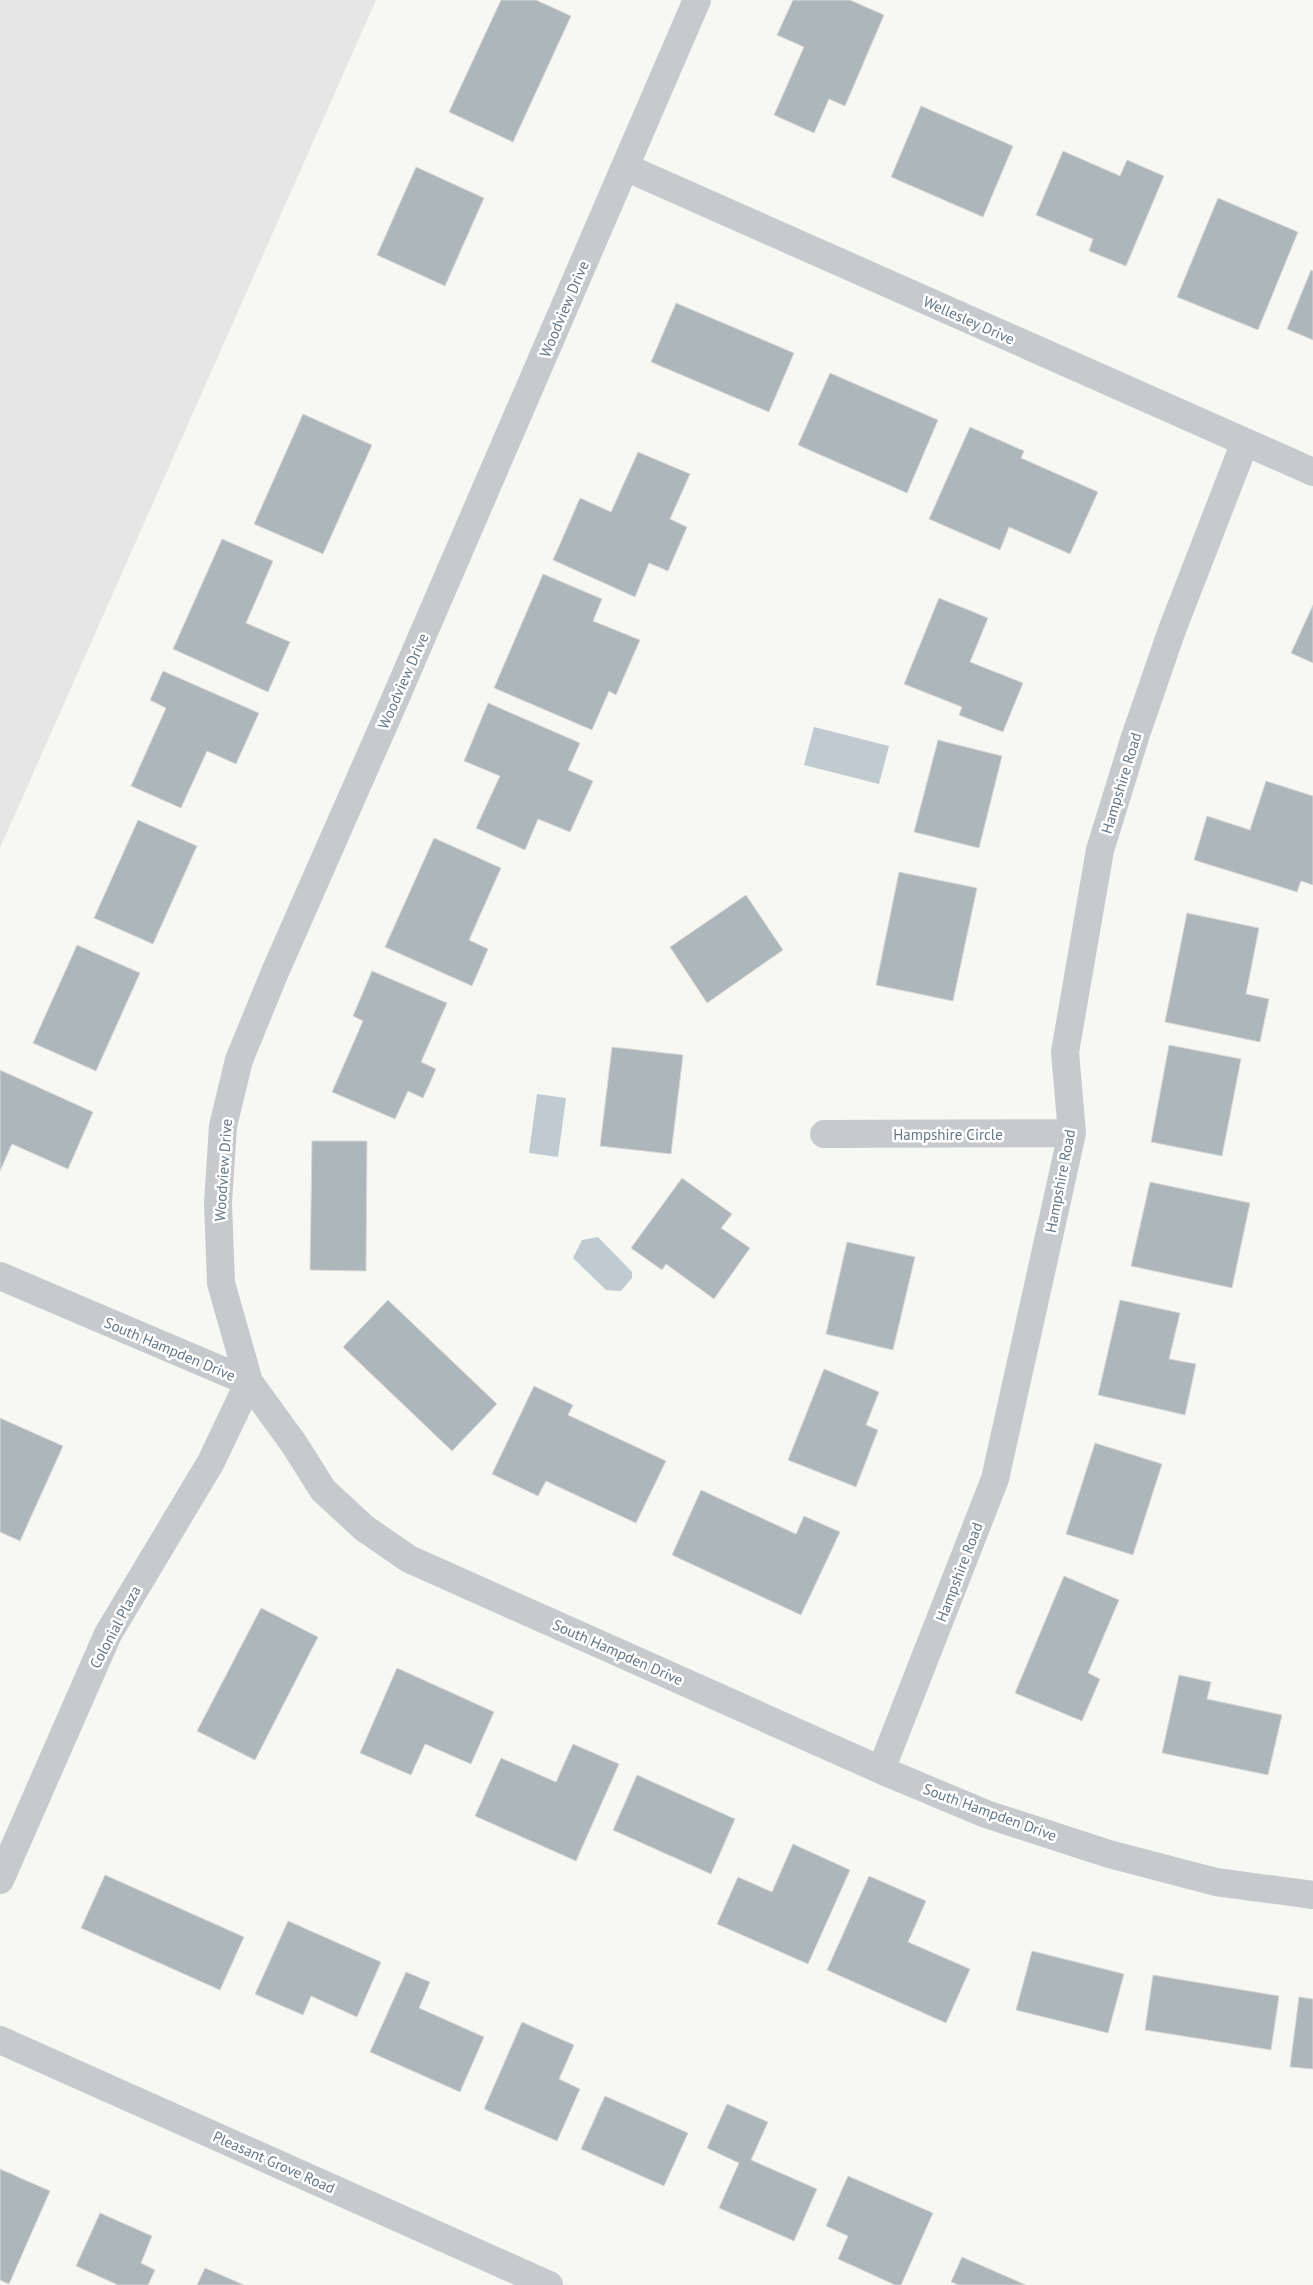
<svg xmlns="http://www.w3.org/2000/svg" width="1313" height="2285" viewBox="0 0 1313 2285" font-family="'PT Sans',sans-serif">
  <rect width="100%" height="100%" fill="#f7f7f4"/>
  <!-- built -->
  <path fill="#e5e6e5" d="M0 0H376L0 848Z"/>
  <!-- water -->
  <path fill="#bfcbd0" d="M814 727 889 746 879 784 804 765Z
    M537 1094 566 1098 558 1157 529 1153Z
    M598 1237 632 1272V1278L621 1291 606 1290 573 1258 582 1240Z"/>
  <!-- building -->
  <path fill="#adb6bb" stroke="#d9d9d6" d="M501 0H536L571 16 513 142 449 112Z
    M793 0H850L884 15 845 106 829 99 814 133 774 115 804 47 777 35Z
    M921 106 1013 146 983 217 891 177Z
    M1063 151 1120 176 1127 160 1164 176 1126 266 1089 251 1093 239 1036 215Z
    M416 167 484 198 445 286 377 255Z
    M1218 198 1298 232 1258 330 1177 297Z
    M1311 270 1313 271V340L1287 329Z
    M676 303 794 353 769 412 651 362Z
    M830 373 938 420 907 493 798 445Z
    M303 414 372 445 323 554 254 524Z
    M970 427 1024 451 1021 458 1098 492 1070 554 1009 527 1000 550 929 519Z
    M638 452 690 474 670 519 687 527 668 571 649 563 635 597 553 560 580 498 611 512Z
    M222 539 273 561 246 623 290 642 268 692 173 649Z
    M543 574 602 599 593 621 640 640 616 695 609 691 592 730 494 688Z
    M939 598 988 618 970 662 1023 683 1003 732 959 715 962 707 904 684Z
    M1313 605V663L1291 653Z
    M163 671 259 713 236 764 207 751 181 808 131 786 166 708 150 700Z
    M488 703 580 743 568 770 593 781 570 832 538 819 525 850 476 828 500 776 464 761Z
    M938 740 1002 756 979 848 914 832Z
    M1266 781 1313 796V885L1301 881 1297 892 1194 860 1207 816 1250 830Z
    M138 820 197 846 153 944 94 918Z
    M434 838 501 868 469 940 488 949 472 986 385 947Z
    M899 872 977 888 953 1001 876 985Z
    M746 895 783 950 707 1003 670 947Z
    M1187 913 1259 928 1246 994 1269 999 1260 1042 1165 1022Z
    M77 945 140 973 96 1071 33 1043Z
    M372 971 447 1003 421 1062 436 1069 423 1098 408 1091 395 1119 332 1092 363 1021 353 1016Z
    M1169 1045 1241 1059 1222 1156 1151 1142Z
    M612 1047 683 1055 671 1154 600 1146Z
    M0 1070 93 1112 68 1169 12 1144 0 1171Z
    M312 1141H367L366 1271 310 1270Z
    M682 1178 732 1214 721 1228 750 1248 714 1299 666 1264 662 1270 631 1248Z
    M1150 1182 1250 1203 1232 1288 1131 1266Z
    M847 1242 915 1257 893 1350 826 1334Z
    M388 1300 497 1404 452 1451 343 1347Z
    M1120 1300 1180 1313 1169 1359 1196 1364 1185 1415 1098 1395Z
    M824 1369 879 1392 866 1425 878 1430 856 1487 788 1460Z
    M534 1386 573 1405 568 1415 666 1461 636 1523 546 1481 538 1496 492 1474Z
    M0 1418 63 1446 20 1541 0 1532Z
    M1095 1443 1162 1464 1133 1555 1066 1534Z
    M701 1490 796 1534 804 1516 840 1532 801 1615 672 1555Z
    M1064 1576 1119 1600 1088 1673 1100 1679 1082 1721 1015 1693Z
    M261 1608 318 1637 255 1760 197 1731Z
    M397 1668 494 1712 471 1764 425 1744 411 1775 360 1753Z
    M1179 1675 1211 1682 1207 1699 1282 1715 1268 1775 1162 1753Z
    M573 1744 619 1764 576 1861 475 1816 501 1758 556 1782Z
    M637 1775 735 1819 711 1874 613 1830Z
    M793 1844 850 1870 808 1964 717 1924 738 1877 772 1892Z
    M105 1875 244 1937 220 1990 81 1928Z
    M869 1876 926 1901 908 1942 970 1969 946 2023 827 1970Z
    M288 1921 381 1962 357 2017 311 1996 303 2015 255 1994Z
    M1032 1951 1124 1974 1108 2033 1016 2010Z
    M406 1972 430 1982 419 2008 484 2037 460 2092 370 2052Z
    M1153 1975 1279 1996 1271 2050 1145 2030Z
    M1299 1997 1313 1999V2069L1290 2067Z
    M522 2022 574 2045 559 2079 580 2089 557 2141 484 2109Z
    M605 2096 688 2133 664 2186 581 2149Z
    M727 2104 768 2122 751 2160 817 2189 794 2241 719 2208 739 2163 707 2148Z
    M0 2169 50 2191 9 2284 0 2280Z
    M848 2176 933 2213 901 2285H895L838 2259 848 2236 826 2226Z
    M100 2213 152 2236 141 2263 155 2270 148 2285H118L76 2266Z
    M962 2257 1026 2285H959L951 2282Z
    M205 2268 244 2285H197Z"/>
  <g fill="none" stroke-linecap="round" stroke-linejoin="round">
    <!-- minor -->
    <path stroke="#c6cacd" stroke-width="28" d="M625 167 1313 472
      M824 1134 1072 1133
      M0 1276 249 1382 294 1444 323 1490 364 1528 409 1559 881 1770 986 1814 1109 1854 1216 1882 1313 1895
      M881 1770 995 1479 1072 1133 1065 1052 1100 850 1135 737 1172 630 1245 442
      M0 1880 108 1634 211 1462 249 1382 221 1283 218 1203 223 1126 239 1060 275 972 389 713 697 0
      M0 2040 549 2285"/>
  </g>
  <g text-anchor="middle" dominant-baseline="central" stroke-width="5" stroke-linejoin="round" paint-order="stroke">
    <!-- street labels -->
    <g font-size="15" fill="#647787" stroke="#fff">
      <text transform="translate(564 309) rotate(-67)">Woodview Drive</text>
      <text transform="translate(969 320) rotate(24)">Wellesley Drive</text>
      <text transform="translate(403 681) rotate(-66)">Woodview Drive</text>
      <text transform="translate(1121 783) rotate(-73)">Hampshire Road</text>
      <text x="948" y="1134">Hampshire Circle</text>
      <text transform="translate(223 1170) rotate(-86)">Woodview Drive</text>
      <text transform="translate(1060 1181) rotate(-79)">Hampshire Road</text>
      <text transform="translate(170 1349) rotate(23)">South Hampden Drive</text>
      <text transform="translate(959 1572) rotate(-69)">Hampshire Road</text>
      <text transform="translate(115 1627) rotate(-62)">Colonial Plaza</text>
      <text transform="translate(618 1652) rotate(24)">South Hampden Drive</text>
      <text transform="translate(990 1812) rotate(20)">South Hampden Drive</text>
      <text transform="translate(274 2162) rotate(24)">Pleasant Grove Road</text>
    </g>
  </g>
</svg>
